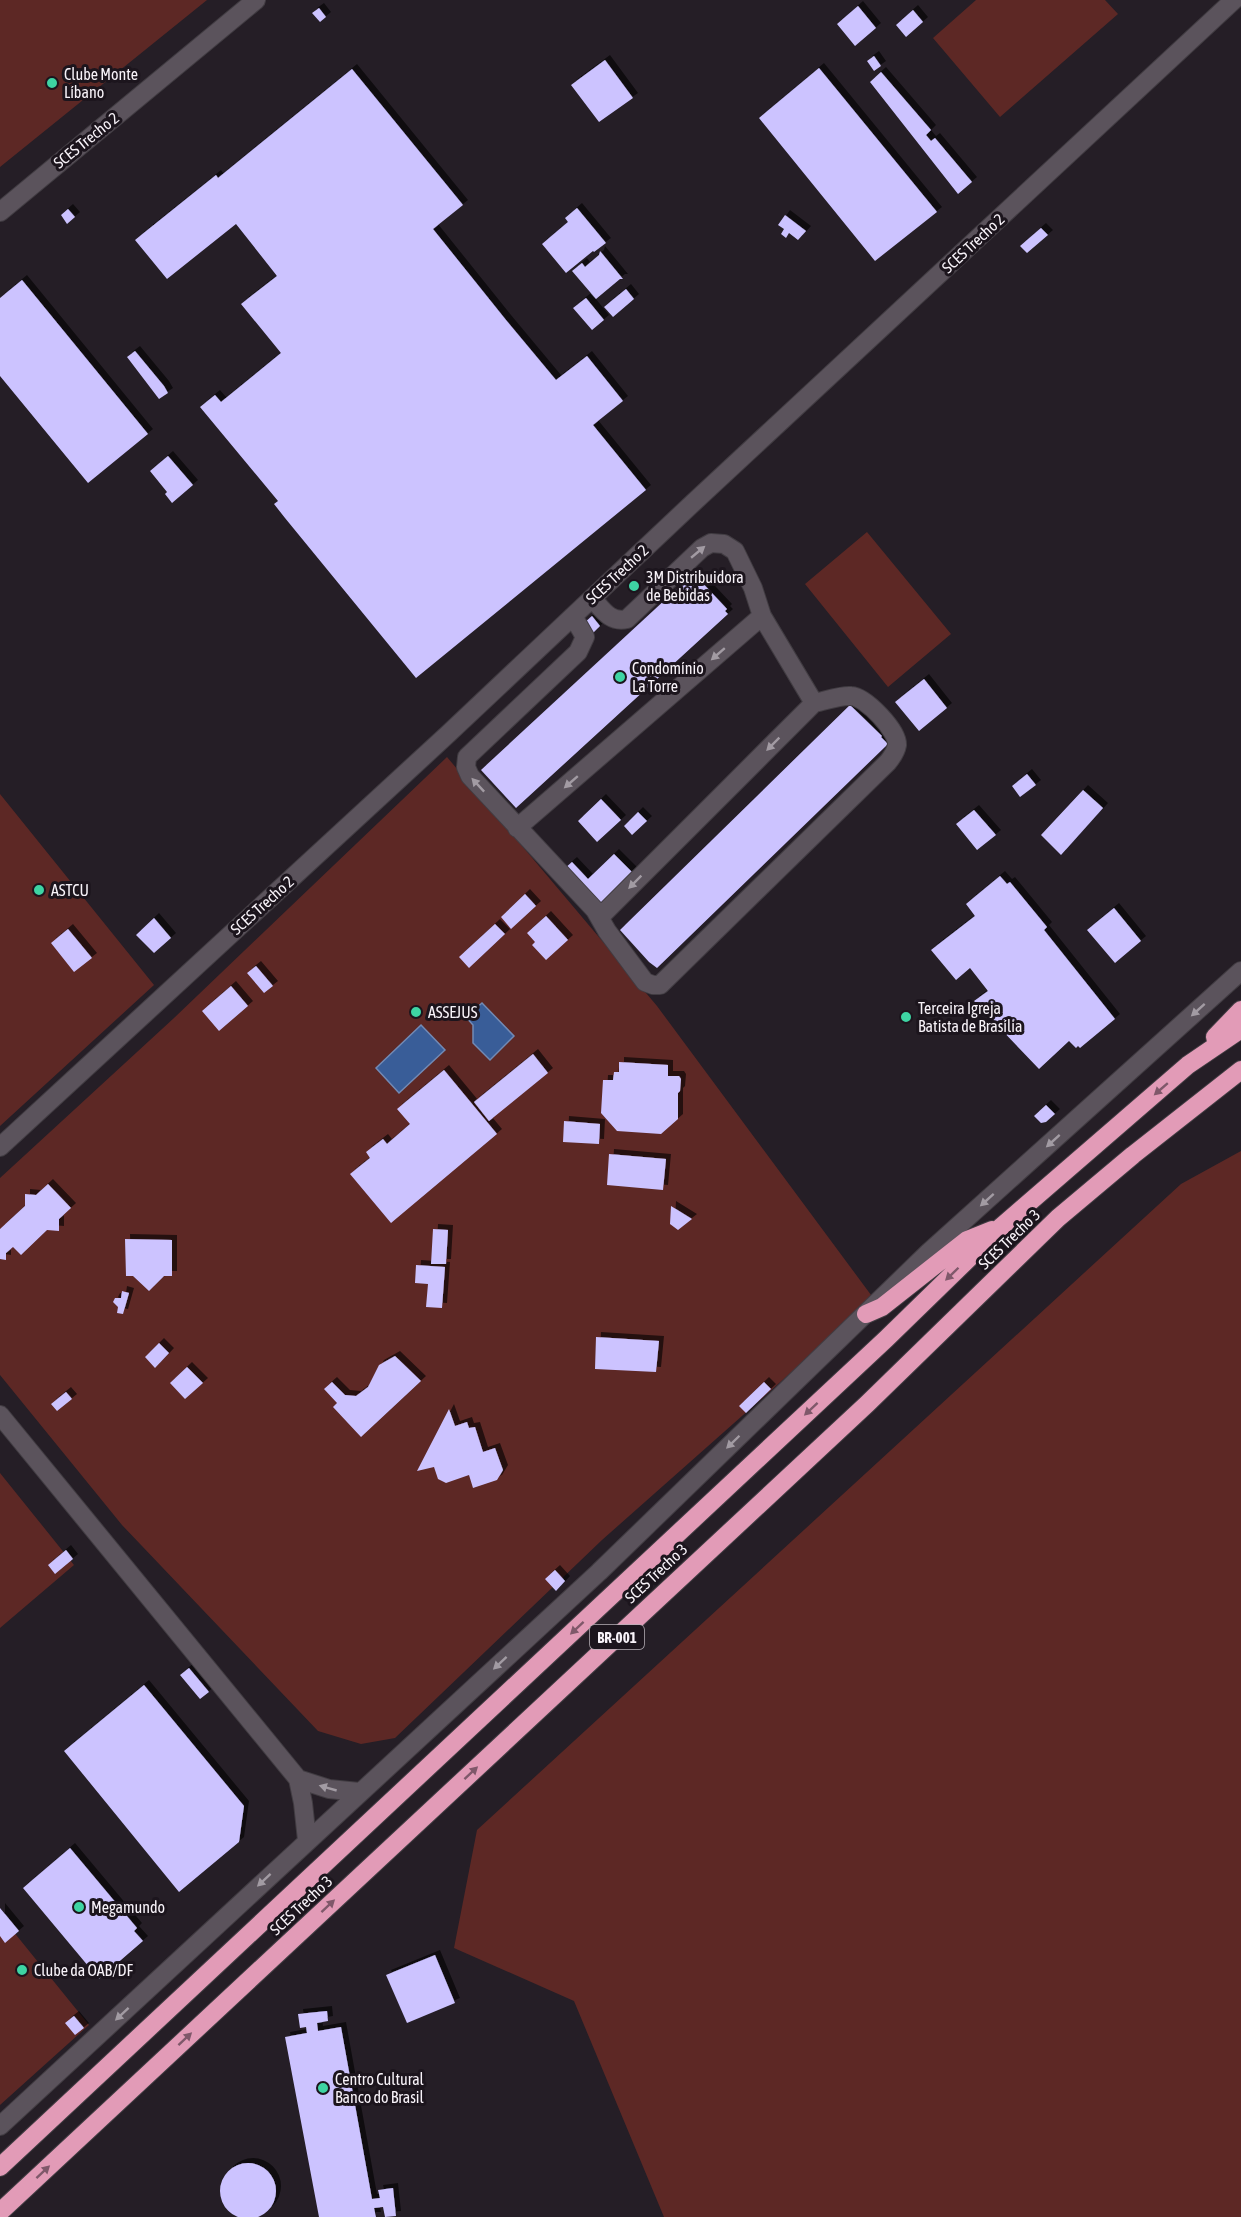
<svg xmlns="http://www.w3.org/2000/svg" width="1241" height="2217" viewBox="0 0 1241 2217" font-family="'Asap Condensed',sans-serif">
  <defs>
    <filter id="shadow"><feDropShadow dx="5" dy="-5" stdDeviation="0" flood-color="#0009"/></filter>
  </defs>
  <rect width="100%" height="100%" fill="#251e26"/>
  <!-- green -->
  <path fill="#5d2825" d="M0 0H207L0 167Z
    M976 0H1105L1118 14 1000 117 933 38Z
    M867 532 951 634 888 687 805 584Z
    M447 757 657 1006 874 1299 602 1540 395 1738 361 1744 318 1731 122 1525 0 1375V1178L174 1018Z
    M0 794 154 985 0 1126Z
    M1241 1151V2217H664L574 2001 454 1948 477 1830 1181 1184Z
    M0 1473 74 1565 0 1628Z
    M0 1915 89 2025 0 2105Z"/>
  <!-- water -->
  <path fill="#395d98" stroke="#728ab5" stroke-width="1.5" d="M482 1003 514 1036 490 1060 473 1043V1025L466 1017Z
    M421 1025 445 1050 399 1093 376 1068Z"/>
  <!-- building -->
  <path fill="#ccc3ff" filter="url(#shadow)" d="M858 6 876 28 855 46 837 24Z
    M319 8 326 17 320 22 312 13Z
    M913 10 923 22 906 37 896 25Z
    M874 56 881 66 874 71 867 61Z
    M605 60 633 98 599 122 571 85Z
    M819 68 937 212 875 261 759 118Z
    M352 69 463 205 433 229 506 320 556 380 587 356 623 401 593 425 646 490 416 678 285 518 274 504 278 501 200 407 215 395 221 402 281 353 241 304 277 276 236 224 167 279 135 240 216 175 218 178Z
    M881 72 931 130 926 135 931 141 935 138 972 182 958 194 870 82Z
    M577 208 606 243 594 252 593 251 566 273 542 244 568 222 565 218Z
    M68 209 75 217 67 224 61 215Z
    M785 215 806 231 798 240 789 233 786 238 781 234 784 229 778 225Z
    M1041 228 1048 235 1027 253 1020 246Z
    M600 251 623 279H620L596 299 572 271 582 263 585 267 599 255Z
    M22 280 148 434 88 483 0 376V298Z
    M626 289 634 299 613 317 604 307Z
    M586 298 604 320 592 330 573 308Z
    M135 351 164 386 168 393 159 399 127 357Z
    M168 456 193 485 172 503 165 494 167 492 150 471Z
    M692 575 694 577 696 576 727 609 725 611 728 614 516 808 481 770Z
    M592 616 600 626 593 633 584 623Z
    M924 679 947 708 919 731 895 702Z
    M850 705 882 736 881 737 888 744 657 968 649 962 620 930Z
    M1027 774 1036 785 1020 797 1012 786Z
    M1083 790 1103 808 1061 855 1041 835Z
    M601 799 621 820 597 842 578 821Z
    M974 810 996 835 977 850 956 824Z
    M638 812 647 821 632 835 624 826Z
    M614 854 632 872 600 904 565 868 572 862 588 879Z
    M1000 876 1007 884 1010 882 1047 927 1044 930 1115 1019 1080 1048 1078 1046 1076 1048 1069 1041 1039 1069 974 1001 988 991 970 968 956 980 931 950 975 916 966 904Z
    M525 894 536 906 511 929 501 917Z
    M1114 908 1141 941 1115 963 1087 930Z
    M546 916 568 940 546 960 532 945 535 942 527 933Z
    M154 918 171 938 154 953 136 935Z
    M495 924 505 934 469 968 459 957Z
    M68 929 92 958 74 972 51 943Z
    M256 966 273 986 264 993 247 973Z
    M231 986 248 1006 219 1031 202 1011Z
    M533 1054 548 1073 489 1121 474 1102Z
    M619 1062 668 1065V1076H679L681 1079 680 1091 678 1093V1119L661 1134 617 1131 601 1113 603 1080H613L614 1072H619Z
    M444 1070 497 1134 391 1223 350 1174 370 1158 366 1152 383 1139 387 1144 410 1124 397 1109Z
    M1046 1105 1055 1114 1046 1122 1041 1123 1034 1116Z
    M564 1121 600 1124 599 1144 563 1142Z
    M609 1154 666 1159 663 1190 607 1185Z
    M48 1184 71 1208 59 1219V1231L47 1230 21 1255 13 1247 6 1253V1260L0 1259V1229L25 1206V1194L36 1195Z
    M671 1206 692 1219 678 1230 670 1224Z
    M433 1229 448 1230 446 1264H431Z
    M125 1239 172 1240V1276H164L149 1291 133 1276H126Z
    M416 1265 445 1267 442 1308 426 1307 428 1284 415 1283Z
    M122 1291 129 1293 123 1314 117 1313 118 1307 113 1302 115 1298H121Z
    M596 1337 659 1341 656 1372 595 1369Z
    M159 1343 169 1353 155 1368 145 1357Z
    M395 1356 421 1381 361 1437 333 1407 337 1403 324 1389 332 1382 345 1395 356 1396 368 1387 379 1365Z
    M187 1367 203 1383 185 1399 170 1383Z
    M764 1382 771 1389 746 1413 739 1406Z
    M66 1392 72 1399 57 1411 51 1404Z
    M449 1409 455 1426 467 1422 469 1428 475 1427 483 1452 495 1448 503 1470 497 1480 473 1488 469 1475 446 1483 438 1479 434 1467 417 1471Z
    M66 1550 73 1559 55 1574 48 1565Z
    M555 1570 565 1581 556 1591 545 1579Z
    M189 1668 209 1692 200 1699 180 1675Z
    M144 1685 244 1806 239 1842 179 1892 64 1751Z
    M70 1848 137 1928 134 1931 143 1941 99 1979 23 1888Z
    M0 1908 19 1931 5 1943 0 1936Z
    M435 1955 455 2003 407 2023 386 1975Z
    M327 2011 328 2021 317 2023 318 2031 341 2027 372 2199 380 2198 378 2190 393 2188 396 2216 385 2217 383 2207 374 2208 376 2217H319L285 2037 307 2033 306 2027 300 2028 298 2014Z
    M74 2016 84 2028 75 2035 65 2023Z
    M220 2191a28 28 0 1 1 56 0a28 28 0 1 1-56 0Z"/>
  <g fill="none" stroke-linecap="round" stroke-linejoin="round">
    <defs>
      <path id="minor" d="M0 212 256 0
        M592 598C603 610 610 623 627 619L702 548 711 543 724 544 735 551 753 588 762 616 814 703
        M573 616 585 637 578 652 467 757 466 767 470 776 595 910 607 931 645 982 653 985H660L888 762C892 757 896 751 897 745 898 731 866 697 851 696 840 695 825 701 814 703L600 917
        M517 828 762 616
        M0 1147 448 734 694 502 1234 0
        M0 1415 298 1779 303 1803 307 1840
        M298 1779 329 1789 359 1792
        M0 2126 599 1572 928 1253 1241 971"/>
      <path id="highway" d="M1215 1037 1241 1010
        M866 1314 882 1307 967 1240 992 1230
        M0 2167 886 1339 1002 1226 1188 1065 1241 1029
        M0 2212 867 1404 1058 1218 1133 1155 1241 1070"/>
    </defs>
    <!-- minor casing -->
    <use href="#minor" stroke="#413c42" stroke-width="20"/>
    <!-- highway casing -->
    <use href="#highway" stroke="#413c42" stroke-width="20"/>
    <!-- minor -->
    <use href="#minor" stroke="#5b535c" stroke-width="18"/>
    <!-- highway -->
    <use href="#highway" stroke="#e29bb7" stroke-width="18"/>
  </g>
  <!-- one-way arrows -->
  <defs><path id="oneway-solid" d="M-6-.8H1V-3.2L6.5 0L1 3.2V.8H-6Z" transform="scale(1.5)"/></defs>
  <g fill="#a29ba3">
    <use href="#oneway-solid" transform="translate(698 552) rotate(-40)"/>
    <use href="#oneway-solid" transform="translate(718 654) rotate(139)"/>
    <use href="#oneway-solid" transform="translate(773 744) rotate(135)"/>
    <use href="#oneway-solid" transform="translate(571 782) rotate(139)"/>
    <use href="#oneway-solid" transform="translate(478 785) rotate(-133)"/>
    <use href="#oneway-solid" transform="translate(635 882) rotate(135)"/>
    <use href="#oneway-solid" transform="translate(1198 1010) rotate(138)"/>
    <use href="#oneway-solid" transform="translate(1053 1141) rotate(138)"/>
    <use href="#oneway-solid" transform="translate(987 1200) rotate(138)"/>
    <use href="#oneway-solid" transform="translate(733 1442) rotate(136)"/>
    <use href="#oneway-solid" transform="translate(500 1663) rotate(137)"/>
    <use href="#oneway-solid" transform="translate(328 1788) rotate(-164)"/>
    <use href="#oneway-solid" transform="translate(264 1880) rotate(137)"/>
    <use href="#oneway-solid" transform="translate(122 2014) rotate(137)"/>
  </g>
  <g fill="#7f586a">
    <use href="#oneway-solid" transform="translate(1161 1089) rotate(139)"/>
    <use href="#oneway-solid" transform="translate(952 1274) rotate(136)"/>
    <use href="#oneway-solid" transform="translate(811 1409) rotate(137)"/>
    <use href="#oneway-solid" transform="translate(577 1628) rotate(137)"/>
    <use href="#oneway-solid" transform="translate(471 1773) rotate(-43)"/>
    <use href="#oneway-solid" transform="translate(328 1906) rotate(-43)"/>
    <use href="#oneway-solid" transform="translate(185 2039) rotate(-43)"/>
    <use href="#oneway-solid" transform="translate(43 2172) rotate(-43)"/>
  </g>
  <!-- markers -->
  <g fill="#3ed4a3" stroke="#1c151d" stroke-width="2">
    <circle cx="52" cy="83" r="6"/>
    <circle cx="634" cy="586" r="6"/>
    <circle cx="620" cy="677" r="6"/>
    <circle cx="39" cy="890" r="6"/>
    <circle cx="416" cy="1012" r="6"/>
    <circle cx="906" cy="1017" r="6"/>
    <circle cx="79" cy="1907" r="6"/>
    <circle cx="22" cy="1970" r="6"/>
    <circle cx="323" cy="2088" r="6"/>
  </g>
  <g text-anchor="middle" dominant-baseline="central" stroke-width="6" stroke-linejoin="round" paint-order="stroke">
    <!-- shield labels -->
    <rect fill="#1c151d" stroke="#b6b0b7" stroke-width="1.5" x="590" y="1625" width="54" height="24" rx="4.5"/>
    <g font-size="15" font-weight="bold" fill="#f8f3f9">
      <text x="617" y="1637">BR-001</text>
    </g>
    <!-- poi labels -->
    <g font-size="16" fill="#f8f3f9" stroke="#1c151d" text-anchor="start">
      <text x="64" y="74">Clube Monte<tspan x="64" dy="18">Líbano</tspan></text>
      <text x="646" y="577">3M Distribuidora<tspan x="646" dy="18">de Bebidas</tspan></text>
      <text x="632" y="668">Condomínio<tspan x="632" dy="18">La Torre</tspan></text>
      <text x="51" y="890">ASTCU</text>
      <text x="918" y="1008">Terceira Igreja<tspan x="918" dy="18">Batista de Brasília</tspan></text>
      <text x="428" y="1012">ASSEJUS</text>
      <text x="91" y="1907">Megamundo</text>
      <text x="34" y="1970">Clube da OAB/DF</text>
      <text x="335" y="2079">Centro Cultural<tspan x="335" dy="18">Banco do Brasil</tspan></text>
    </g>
    <!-- street labels -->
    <g font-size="16" fill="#f8f3f9" stroke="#1c151d">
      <text transform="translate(86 140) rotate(-39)">SCES Trecho 2</text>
      <text transform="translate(973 243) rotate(-43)">SCES Trecho 2</text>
      <text transform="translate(617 574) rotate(-43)">SCES Trecho 2</text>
      <text transform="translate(262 905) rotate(-42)">SCES Trecho 2</text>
      <text transform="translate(1009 1239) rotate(-44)">SCES Trecho 3</text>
      <text transform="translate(656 1573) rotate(-43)">SCES Trecho 3</text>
      <text transform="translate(301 1905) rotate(-43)">SCES Trecho 3</text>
    </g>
  </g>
</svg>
